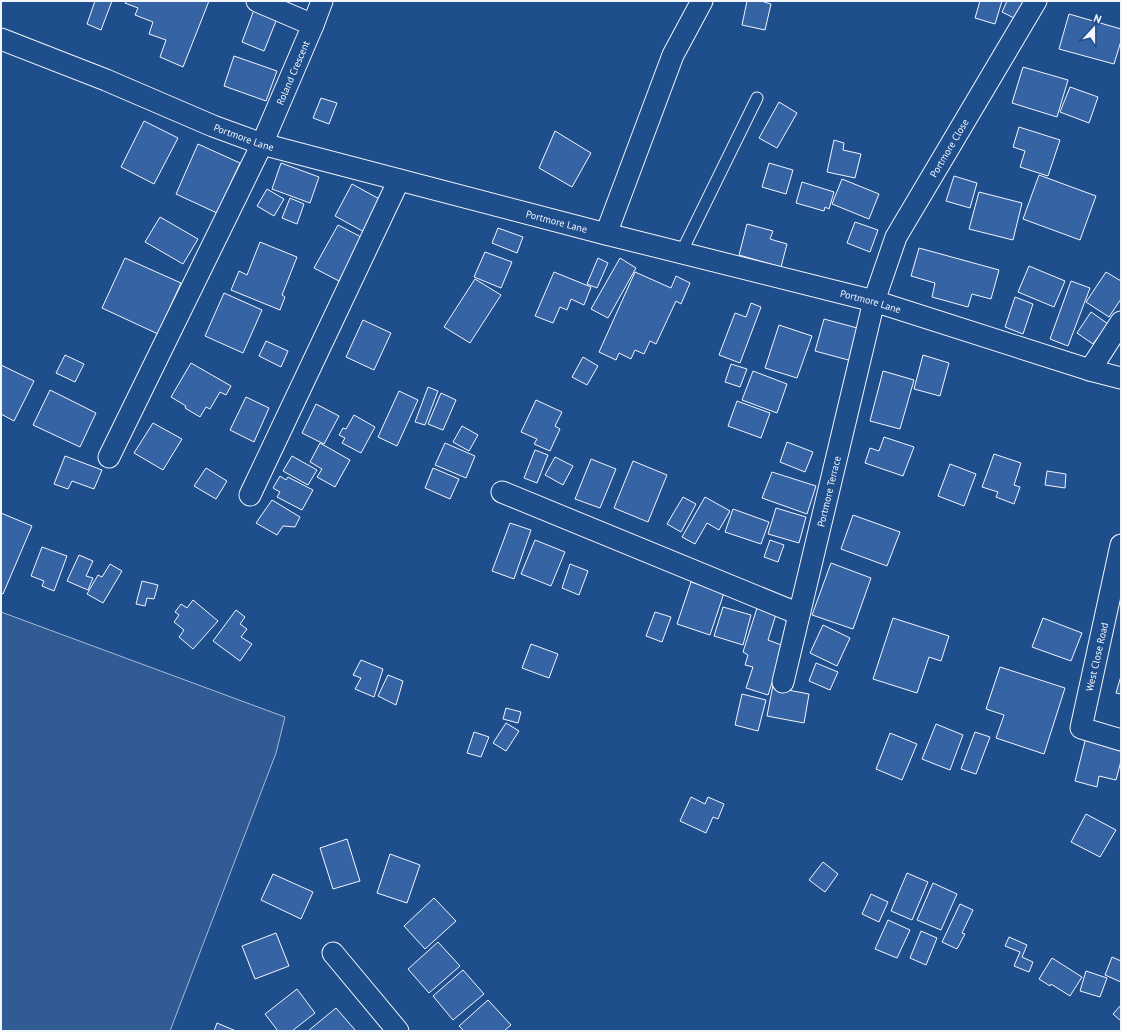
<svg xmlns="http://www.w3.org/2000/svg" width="1122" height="1032" viewBox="0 0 1122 1032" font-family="'PT Sans',sans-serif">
  <rect width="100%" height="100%" fill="#1f4e8c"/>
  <!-- built -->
  <path fill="#305b95" stroke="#a8bbd7" d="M1 612 285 717 276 753 170 1031H1Z"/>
  <!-- building -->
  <path fill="#3563a3" stroke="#f2f6ff" d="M95 1H112L101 30 87 24Z
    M126 1H209L183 67 160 57 166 40 149 34 153 22 135 15 138 8 125 3Z
    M747 1H761L771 4 765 30 742 25Z
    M980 1H1002L995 24 975 18Z
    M1007 1H1032L1022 22 1002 12Z
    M255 7 278 16 264 51 242 42Z
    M1069 14 1121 29V41L1114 64 1059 49Z
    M234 56 277 71 266 101 224 86Z
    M1023 67 1068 80 1057 117 1012 103Z
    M1070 87 1098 97 1089 123 1060 112Z
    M321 98 337 103 329 124 313 118Z
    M779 102 797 113 777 148 759 138Z
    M144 121 178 138 154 184 121 167Z
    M1019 127 1060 140 1048 176 1020 167 1025 151 1013 147Z
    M555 131 591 153 572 187 539 168Z
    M834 140 844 143 843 150 861 154 855 178 827 172Z
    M198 144 240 163 217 213 176 194Z
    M281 163 319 177 310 203 272 189Z
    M769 163 793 170 786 194 762 187Z
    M1039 175 1096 196 1080 240 1023 219Z
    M954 176 977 183 970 208 946 201Z
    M842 179 879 194 869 219 832 204Z
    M802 182 834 192 829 209 825 207 824 211 796 203Z
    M352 184 383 201 366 233 335 216Z
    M267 189 284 199 274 216 257 206Z
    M979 192 1022 203 1013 240 969 229Z
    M290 198 304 204 297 224 282 218Z
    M160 217 198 239 183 264 145 242Z
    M855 222 878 230 870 252 847 243Z
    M747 224 773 231 770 239 787 244 781 267 739 255Z
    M338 225 363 238 339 281 314 268Z
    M498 228 523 237 517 253 492 243Z
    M260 242 297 257 282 295 285 297 280 310 231 290 239 271 247 275Z
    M919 248 999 270 991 299 972 294 968 307 932 297 935 283 911 276Z
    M485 252 512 262 501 288 474 277Z
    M125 258 181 283 158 334 102 308Z
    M598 258 608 263 597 288 587 284Z
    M620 258 636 268 608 318 591 309Z
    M1029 266 1065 281 1054 307 1018 292Z
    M554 272 591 287 584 305 571 299 567 310 560 307 553 323 535 316Z
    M635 272 671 288 676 276 690 283 681 304 676 301 656 344 650 341 644 354 635 350 631 359 619 353 616 360 599 352Z
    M1106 272 1121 281V299L1109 317 1086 302Z
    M475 279 501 295 470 343 444 327Z
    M1071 281 1090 288 1068 346 1050 339Z
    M224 293 262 310 243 353 205 336Z
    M1015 297 1033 304 1023 334 1005 327Z
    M751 303 761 307 740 363 719 355 735 313 746 317Z
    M1091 312 1108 324 1093 344 1077 333Z
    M824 319 861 329 852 361 815 351Z
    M363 320 391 333 374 370 346 357Z
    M779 325 812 336 797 378 765 368Z
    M266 341 288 351 281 367 259 356Z
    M65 355 84 364 75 382 56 373Z
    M923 355 949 363 940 396 914 389Z
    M583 357 598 366 587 385 572 377Z
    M191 363 231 386 226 395 220 392 210 409 206 407 200 417 185 408 186 406 171 397Z
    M731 364 747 369 740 387 725 382Z
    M1 365 34 381 14 421 1 414Z
    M753 371 787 384 777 413 742 400Z
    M883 371 914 380 900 429 870 421Z
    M428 387 438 391 425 425 415 422Z
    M50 390 96 413 80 447 33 425Z
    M399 391 418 400 397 446 378 437Z
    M441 393 456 400 443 430 428 424Z
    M246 397 269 408 254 442 230 430Z
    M536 400 562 412 555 426 560 429 550 451 534 444 537 439 521 432Z
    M737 401 770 413 761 438 728 426Z
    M316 404 339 416 324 444 302 433Z
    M354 415 375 427 361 453 342 443 345 438 339 435 343 428 346 429Z
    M153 423 182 439 163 470 134 453Z
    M462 426 478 435 469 451 453 442Z
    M884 437 914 447 903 476 865 463 870 448 879 451Z
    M787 442 813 452 805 472 780 462Z
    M320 443 350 460 335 487 317 477 322 469 310 462Z
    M445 443 475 456 466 478 435 465Z
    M535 450 548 455 537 483 524 478Z
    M994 454 1021 463 1014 485 1020 487 1014 504 996 497 998 492 982 487Z
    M65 456 102 470 94 489 72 481 68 489 54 484Z
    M292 456 317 470 308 485 283 471Z
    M555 457 573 466 563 485 545 475Z
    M591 459 616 469 600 508 575 499Z
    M633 461 667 475 648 522 614 508Z
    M950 464 976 474 964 506 938 496Z
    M206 468 227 481 216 499 194 486Z
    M433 468 459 479 450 499 425 488Z
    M1047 471 1066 474 1065 488 1045 485Z
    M772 472 816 486 807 514 762 498Z
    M280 476 286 480 288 477 313 490 302 510 277 497 280 492 273 488Z
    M683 497 696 504 681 532 667 524Z
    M705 497 730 511 719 530 707 523 695 544 682 537Z
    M272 500 300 517 295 527 283 526 277 535 256 523Z
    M776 508 806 517 799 543 768 534Z
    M733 509 769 522 761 544 725 532Z
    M1 513 32 526 3 594 1 593Z
    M853 515 900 532 887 566 841 549Z
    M510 523 531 530 514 579 492 571Z
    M535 540 565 552 551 586 521 574Z
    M770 540 784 545 778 562 764 557Z
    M42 547 67 556 54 591 42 586 44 581 31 576Z
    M79 555 93 561 86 576 93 578 88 590 67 581Z
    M831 563 871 578 853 629 812 615Z
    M110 564 122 571 103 603 87 594 98 575 102 577Z
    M570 564 588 571 579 595 562 588Z
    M142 581 158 585 154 599 147 598 145 606 136 604Z
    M691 582 724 593 710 635 677 624Z
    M193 600 218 621 193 649 179 637 184 630 174 622 179 615 175 612 181 604 187 608Z
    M758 605 777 611 768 640 784 646 768 695 746 688 753 667 745 665 748 655 743 652Z
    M723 607 751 615 743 645 714 636Z
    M236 610 245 617 240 624 247 629 241 637 252 644 240 661 213 641Z
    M655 612 671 617 662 642 646 636Z
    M893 618 949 636 941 661 929 657 917 693 873 679Z
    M1043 618 1082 633 1071 661 1032 647Z
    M823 625 850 638 837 666 810 653Z
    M531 644 558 654 549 678 522 668Z
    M361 660 383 669 374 697 355 689 361 678 353 675Z
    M816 663 838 672 830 690 809 681Z
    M1000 667 1065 688 1044 754 996 738 1004 715 986 709Z
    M388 675 403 681 396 705 378 696Z
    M1121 676V694L1116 693Z
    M773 685 788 688V690L809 694 804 723 767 716Z
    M742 694 766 700 758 731 735 725Z
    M506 708 521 712 518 723 503 719Z
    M506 723 519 731 506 751 493 743Z
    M936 724 963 735 950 770 922 759Z
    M474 732 489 737 481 757 467 753Z
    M975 732 990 737 976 774 961 769Z
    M890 733 917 744 902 780 876 769Z
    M1086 737 1121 746V761L1116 780 1099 776 1097 787 1075 781Z
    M691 797 705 804 708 797 724 804 718 819 713 817 706 833 680 821Z
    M1086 814 1116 830 1100 857 1071 842Z
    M347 839 360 881 333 889 320 848Z
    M390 854 420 865 407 903 377 893Z
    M823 862 838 874 825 892 809 880Z
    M907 873 928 882 912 920 891 911Z
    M273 874 313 892 301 919 261 900Z
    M933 883 957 894 941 930 917 920Z
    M871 894 888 902 879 922 862 914Z
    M434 898 456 921 425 949 404 926Z
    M960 904 973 910 962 933 965 934 957 949 942 942Z
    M888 920 910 930 897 958 875 949Z
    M921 931 937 938 926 965 910 958Z
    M276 933 289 966 255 979 242 946Z
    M1009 937 1027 945 1022 957 1033 962 1029 972 1014 966 1020 952 1005 946Z
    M438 942 460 966 429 993 408 969Z
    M1112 957 1121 961V982L1105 975Z
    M1052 958 1082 977 1070 996 1051 984 1050 986 1039 979Z
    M463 970 484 994 453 1020 433 996Z
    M1086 971 1107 978 1100 997 1080 991Z
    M297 989 315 1013 292 1031H278L265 1014Z
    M488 1000 511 1025 504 1031H464L459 1026Z
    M1121 1005V1021L1113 1014Z
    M336 1008 356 1031H308Z
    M217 1023 236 1031H214Z"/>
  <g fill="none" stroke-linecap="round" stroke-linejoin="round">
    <defs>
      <path id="lane" d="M681 253 757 98"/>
      <g id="street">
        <path d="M257 1 313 25"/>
        <path id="s1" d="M1 39 106 80 213 126 262 144 606 234 874 301 1090 370 1121 378"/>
        <path d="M606 234 673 55 702 1"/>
        <path d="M1090 370 1121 322"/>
        <path id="s2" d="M109 457 262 144 313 25 322 1"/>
        <path d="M502 492 799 614"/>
        <path d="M250 495 399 180"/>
        <path d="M1121 545 1081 728 1121 740"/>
        <path id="s3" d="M783 682 874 301 896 237 1036 1"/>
        <path d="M333 953 398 1031"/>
      </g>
    </defs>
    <!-- lane casing -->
    <use href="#lane" stroke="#f2f6ff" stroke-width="13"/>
    <!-- street casing -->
    <use href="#street" stroke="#f2f6ff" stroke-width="23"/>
    <!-- lane -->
    <use href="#lane" stroke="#1f4e8c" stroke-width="11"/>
    <!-- street -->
    <use href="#street" stroke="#1f4e8c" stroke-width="21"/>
  </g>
  <g text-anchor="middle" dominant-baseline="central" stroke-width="3" stroke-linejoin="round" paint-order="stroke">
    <!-- street labels -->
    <g font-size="10" fill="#f2f6ff" stroke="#1f4e8c">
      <text stroke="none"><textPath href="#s2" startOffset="426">Roland Crescent</textPath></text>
      <text stroke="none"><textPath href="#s1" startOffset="262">Portmore Lane</textPath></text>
      <text stroke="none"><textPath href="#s3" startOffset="563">Portmore Close</textPath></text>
      <text stroke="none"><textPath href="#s1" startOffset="586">Portmore Lane</textPath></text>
      <text stroke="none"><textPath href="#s1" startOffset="910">Portmore Lane</textPath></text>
      <text stroke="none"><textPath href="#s3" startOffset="196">Portmore Terrace</textPath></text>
      <text transform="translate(1097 657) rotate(-77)">West Close Road</text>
    </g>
  </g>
  <!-- border -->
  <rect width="1122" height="1032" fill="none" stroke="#f2f6ff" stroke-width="4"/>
  <!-- north arrow -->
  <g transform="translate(1094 28) rotate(21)" stroke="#1f4e8c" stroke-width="3" paint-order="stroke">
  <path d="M0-3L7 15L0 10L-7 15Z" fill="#f2f6ff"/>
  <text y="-6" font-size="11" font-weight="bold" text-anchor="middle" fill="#f2f6ff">N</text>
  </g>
</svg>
